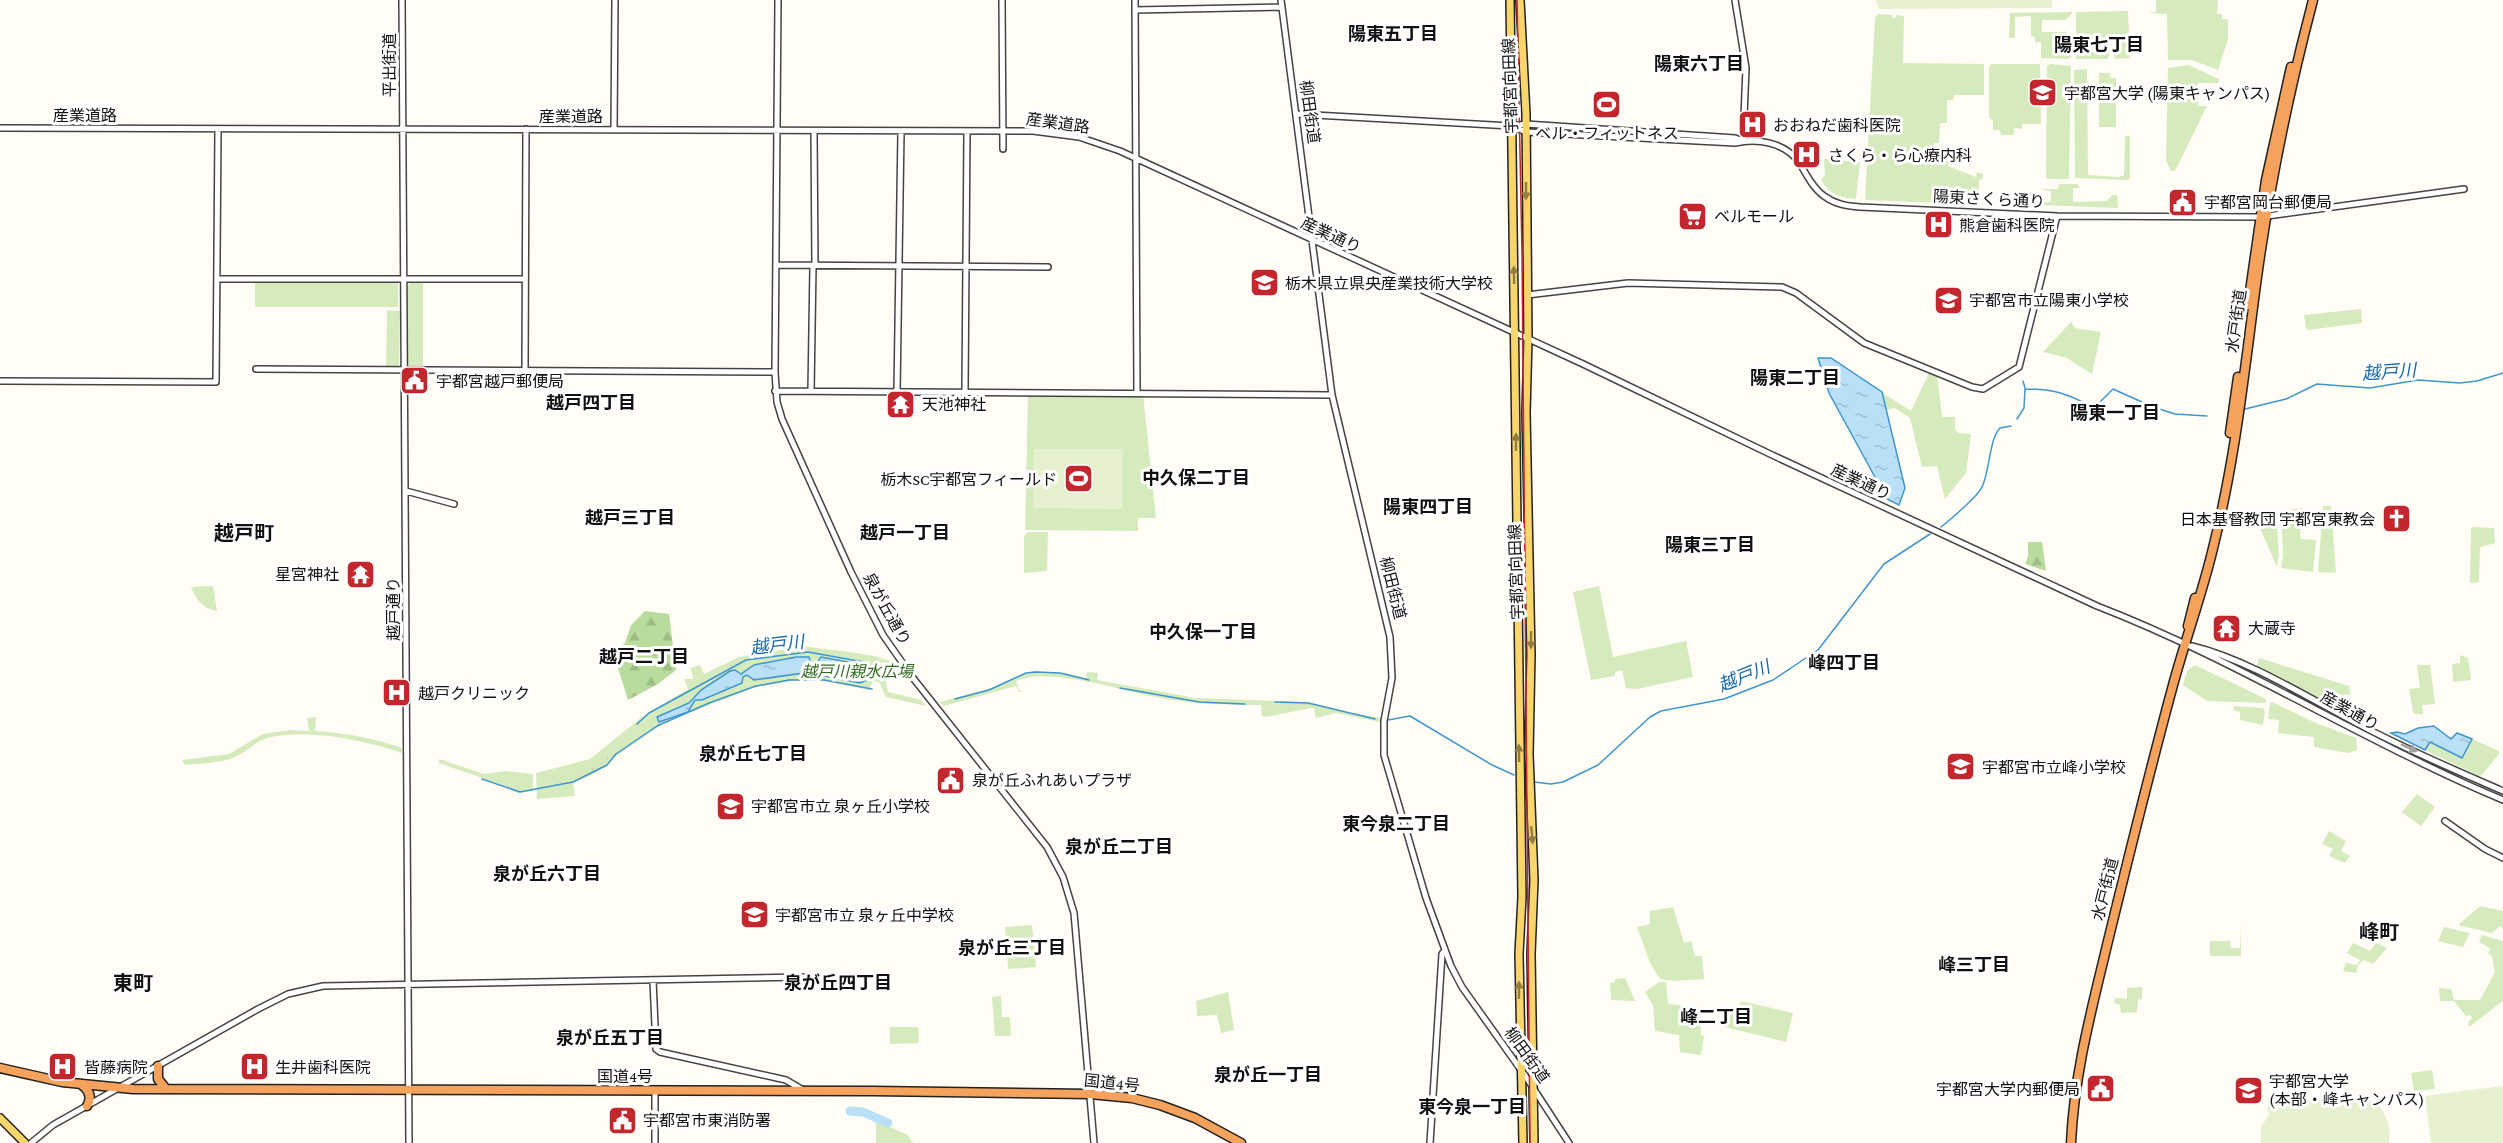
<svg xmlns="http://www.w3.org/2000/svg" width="2503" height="1143" viewBox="0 0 2503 1143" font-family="'Crimson Pro','Noto Sans JP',serif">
  <defs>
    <pattern id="forest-firs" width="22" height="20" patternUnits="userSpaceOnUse" patternTransform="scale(1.5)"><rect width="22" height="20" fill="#b9dc9c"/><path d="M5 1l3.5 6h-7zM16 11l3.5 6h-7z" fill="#9ebc85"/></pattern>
    <pattern id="wetland-marsh" width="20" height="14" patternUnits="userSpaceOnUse" patternTransform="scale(1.5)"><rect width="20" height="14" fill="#d5ebbd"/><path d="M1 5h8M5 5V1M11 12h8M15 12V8" fill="none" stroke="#b6c8a1"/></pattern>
    <pattern id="water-ripples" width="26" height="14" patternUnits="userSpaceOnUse" patternTransform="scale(1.5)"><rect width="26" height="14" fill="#b9e0f7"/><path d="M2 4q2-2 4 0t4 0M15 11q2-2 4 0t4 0" fill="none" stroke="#9ebfd3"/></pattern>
  </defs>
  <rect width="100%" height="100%" fill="#fffdf5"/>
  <!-- grass -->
  <path fill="#d5ebbd" d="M2156 0H2218L2217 14H2222V19H2228V39L2218 70 2192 60H2168L2167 14 2148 13 2156 12Z
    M2128 11 2130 58 2115 59 2113 49 2118 45 2117 39 2110 36 2106 39V46L2110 49 2108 59H2076V12Z
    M2073 12 2066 20H2042V32H2066V39L2070 40 2071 57 2068 59 2041 58V42H2037L2036 45 2035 38 2031 35V16L2015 17V38H2009L2010 13Z
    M1878 14 1892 15V18H1896V15L1904 16 1903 63 1984 64V95H1954L1953 100H1947V123H1940L1939 143H1934V154L1941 155 1949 162 1948 166 1976 177 1977 172 1983 174V178L1979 181V192H1962V204L1866 200 1865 198 1875 18Z
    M1991 64H2040L2041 124H2022V129L2014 128V135H2001L2000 130H1993V121L1989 118V68Z
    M2050 64 2071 66 2069 179H2048L2046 177 2047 66Z
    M2188 65 2219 79 2218 83H2198V106H2207L2175 171H2171L2166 160 2168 68Z
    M2087 69 2088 175 2119 177 2124 175 2125 136H2130V178L2128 180 2075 178 2074 70Z
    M2099 73H2110V78H2116V127H2099Z
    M1824 159 1860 162 1856 199C1841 198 1829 194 1821 180L1825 175Z
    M2059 184H2077L2080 188H2073V202L2107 201 2112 195H2117L2118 208 2010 204V201L2051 202V191L2040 189H2058Z
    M255 281H396L398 284V307H255Z
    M423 281V367H410L408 364 407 286 412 282Z
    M2361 309 2362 323 2308 330 2306 328 2304 315Z
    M387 310 400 311 399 366 397 369 386 368Z
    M2071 322 2075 328 2101 332 2092 374 2067 358 2043 352Z
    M1930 371 1937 375 1942 417H1955V429L1958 433 1971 434 1966 473 1945 499 1937 466 1922 467 1910 418 1895 408 1886 410 1881 392 1911 411Z
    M1028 394H1143L1156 518H1138V531L1025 530Z
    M2323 506H2331L2336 573 2318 572Z
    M2303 508 2300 536 2301 539 2316 540 2313 572 2281 568 2283 555 2281 511Z
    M2276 510 2279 555 2277 567 2253 512Z
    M2473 527 2494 528 2495 543 2480 547 2479 582 2470 583 2471 529Z
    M1028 532H1048L1047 571 1024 573V536Z
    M213 586 217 611C203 609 195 598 191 587Z
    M1599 586 1613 657 1686 641 1693 677 1637 689 1626 688 1622 670 1615 672V676L1591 680 1573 592Z
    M804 646C824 650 884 653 896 665L882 662 888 692 921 700 926 706 886 697 879 682 873 681 869 690 820 680 792 681 752 688 664 723 616 756 606 766 590 776 573 782 575 796 537 799 536 773 590 759 642 717 688 689 684 679H693L691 668 700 665 704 674 739 657Z
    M2460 655 2468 658 2471 680 2453 682 2452 664 2460 663Z
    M2259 658 2349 686 2350 695 2344 694 2343 710 2257 667Z
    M2195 665 2266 699 2265 703 2207 701 2183 685 2187 671Z
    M2417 665H2430L2435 704 2422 705 2423 714H2415L2413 712 2409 689 2420 688Z
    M1033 671 1066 673 1086 678 1087 672 1098 673 1097 680 1195 698 1309 702 1347 712 1381 718 1380 722 1336 713 1316 718 1314 708H1311L1266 717 1262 716 1261 705C1224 705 1186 704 1151 696 1117 689 1048 667 1016 681L1019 690 1024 691 1019 692 1016 686 944 706 940 702 991 688Z
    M2272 702 2316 723 2356 738 2357 750 2348 753 2314 747V737L2278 733 2279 720 2268 719 2270 703Z
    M2234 706 2263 708 2265 711 2263 725 2240 720V712L2233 710Z
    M316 717 315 731C345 733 374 738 402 748V753C364 740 309 729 271 737 257 740 250 749 239 755 223 764 202 763 185 765L182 760 229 754 263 734 290 730 309 731 307 718Z
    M2472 739 2499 751V754L2482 775 2479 776 2425 750 2430 742 2462 758Z
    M439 759 484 774 505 771 533 774V791L517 793 505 786 439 763Z
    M2417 794 2435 807 2421 826 2402 812Z
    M2329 831 2346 841 2341 851 2350 856 2345 863 2329 856 2333 849 2322 844Z
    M2480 906 2503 911V929L2500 926 2492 933 2458 925Z
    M1673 907 1684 943 1691 941 1695 956H1702L1704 979 1673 981 1660 979 1650 963 1637 927 1650 924V911Z
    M1032 925 1036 967 1008 969 1005 927Z
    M2241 925V956H2210V941H2230L2231 948H2240Z
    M2444 927 2470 933 2463 947 2438 941Z
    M2482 935 2503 941V1001L2469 1027 2468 1022 2472 1018 2470 1015 2466 1016 2454 1001H2440L2439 988 2451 989 2454 1000H2480L2495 972 2492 956 2488 953 2491 949 2479 942Z
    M2353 943 2370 951 2376 943 2387 948 2373 964 2364 960 2358 965 2356 973 2343 971 2346 963 2357 965 2360 960 2347 953Z
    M1625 978 1635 1001 1611 1000 1610 983 1615 982V979Z
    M1659 982H1666L1668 1004 1700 1007 1701 1035 1704 1036 1701 1055 1680 1052 1679 1035 1655 1031 1653 1005 1645 992Z
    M2142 987V1000L2138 999 2137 1012 2121 1013 2120 1005 2114 1003 2115 998 2127 999V988Z
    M1228 992 1234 1030 1221 1033 1217 1015 1197 1016 1196 1001Z
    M1001 996 1002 1017H1010L1011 1036H995L992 997Z
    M1741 1001 1793 1013 1786 1042 1725 1027 1729 1009 1738 1011Z
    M890 1027H918L919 1041 918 1043 890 1044Z
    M2432 1070 2435 1089 2414 1091 2411 1073Z
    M876 1121 908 1135 913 1143H876Z"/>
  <!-- forest -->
  <path fill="url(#forest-firs)" d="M2028 542H2042L2046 571 2025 564 2028 556Z
    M645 611 669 614 676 670 658 684 628 700 613 652 625 643 631 625Z"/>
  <!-- wetland -->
  <path fill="url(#wetland-marsh)" d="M657 717 659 722C645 732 630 741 617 752 604 761 595 773 578 775L575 769 587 765Z"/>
  <!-- pitch -->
  <path fill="#e6f2cf" d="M1876 0H2052V8L1879 9Z
    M1034 449H1123L1122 509 1033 508Z
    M2501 1086 2503 1087V1143H2431L2425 1096Z
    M2348 1096C2377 1094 2393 1116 2389 1143H2261V1127L2270 1113H2268L2267 1107Z"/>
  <!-- water -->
  <path fill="url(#water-ripples)" stroke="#3f96cf" stroke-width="1.5" d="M1818 358H1831L1882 392 1905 488 1899 505 1887 499 1829 393Z
    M796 657H809L811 664 815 665 821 657 869 666 871 672 865 681 860 683 816 674 815 667H811L804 673 754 680 747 675 743 677 742 683 702 700H695L688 712 659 722 657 717 689 703 701 690 730 671 735 670 741 674 754 665Z
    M2434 726 2451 739 2457 733 2472 739 2462 758 2430 742 2425 750 2391 733 2397 732 2405 734 2418 728Z"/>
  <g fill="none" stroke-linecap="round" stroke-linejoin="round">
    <!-- stream -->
    <path stroke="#3f96cf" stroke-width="1.5" d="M2023 381 2025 388
      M2245 409 2286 399 2317 384 2370 388 2418 380 2460 383 2477 381 2503 373
      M2017 419 2024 408 2025 389C2054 389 2069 394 2094 408L2113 389 2153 407 2175 414 2207 416
      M1941 527C1950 520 1978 496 1982 487 1990 471 1989 439 2000 428L2011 426
      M1120 688 1199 702 1245 704
      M955 699 989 690 1026 673 1036 672 1060 673 1089 680
      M1275 702 1308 703 1375 719
      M1388 720 1410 716 1492 765 1514 775
      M637 724 649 713 746 660 808 652 864 662
      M482 779 520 792 573 782 607 765 616 754 657 726 709 703 756 686 789 680H824L872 689
      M1534 782 1551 784 1563 782 1598 765 1650 717 1661 711 1724 699 1773 680 1818 650 1884 564 1930 534"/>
    <!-- river -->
    <path stroke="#b9e0f7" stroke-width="9" d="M850 1111 863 1112 888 1123"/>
    <defs>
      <path id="minor" d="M402 0 409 1143
        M778 0 775 372 777 402 782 419 851 572 883 635 913 678 1047 847 1063 877 1074 913 1094 1143
        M1002 0 1003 149
        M1135 0 1137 392
        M1281 0 1332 395 1390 637 1392 678 1384 721V755L1426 898 1451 966 1462 987 1526 1077 1569 1143
        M1735 0 1746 68 1743 141
        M1135 10 1282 7
        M1297 114 1511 126 1526 124 1735 138 1743 141
        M1511 126 1526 132 1735 143C1757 138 1784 142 1799 162 1806 174 1813 188 1824 196 1835 204 1846 206 1860 207L2057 216 2260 217 2464 189
        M0 128 1033 131 1079 137 1120 151 1583 364 1770 454 2097 606C2237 660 2364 742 2503 800
        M614 130 615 0
        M814 131 815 266
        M776 265 1048 267
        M218 279H525
        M1527 295 1628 283 1782 287 1796 293 1864 343 1972 387 1983 389 2019 367 2057 216
        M256 369 775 372
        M525 370 526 129
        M0 381 216 382 218 129
        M775 391 1332 395
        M811 391 813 266
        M897 391 901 132
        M965 391 967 131
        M406 491 454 504
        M2192 646C2250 660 2313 701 2366 728 2410 751 2457 771 2503 791
        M2445 821 2485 849 2503 858
        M653 980 656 1049 660 1052 786 1080 803 1090
        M31 1143 53 1125 258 1009 288 994 323 986 803 977
        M655 1143V1091
        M1430 1143 1442 954 1445 950"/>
      <path id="major" d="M1510 0 1522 897 1519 954 1523 1143
        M1520 0 1526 114 1528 339 1526 413 1531 654 1529 754 1534 880 1531 954 1534 1143
        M0 1118 25 1143"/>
      <path id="highway" d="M2248 305 2266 180 2291 67
        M2230 433 2238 377
        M2188 626 2195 598
        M158 1066V1079L166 1089
        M0 1068 62 1082 133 1089 873 1091 1090 1094 1132 1098 1160 1105 1195 1118 1241 1143
        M82 1085C90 1091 92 1098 87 1106
        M2071 1143C2074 1074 2092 1008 2108 941 2129 855 2150 770 2173 685 2186 637 2203 592 2214 544 2236 456 2245 366 2257 277 2270 184 2289 91 2313 0"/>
    </defs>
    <!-- minor casing -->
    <use href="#minor" stroke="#444" stroke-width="8"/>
    <!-- major casing -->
    <use href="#major" stroke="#222" stroke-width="10"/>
    <!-- highway casing -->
    <use href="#highway" stroke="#222" stroke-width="11"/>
    <!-- minor -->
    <use href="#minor" stroke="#fff" stroke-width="5"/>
    <!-- major -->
    <use href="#major" stroke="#f9d66b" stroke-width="7"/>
    <!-- highway -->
    <use href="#highway" stroke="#f5a25d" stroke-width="8"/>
    <!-- tram -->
    <path stroke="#c4262e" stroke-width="1.5" d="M1517 0 1522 254 1530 1143"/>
  </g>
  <!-- one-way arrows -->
  <defs><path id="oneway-solid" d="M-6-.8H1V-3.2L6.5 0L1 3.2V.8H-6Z" transform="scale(1.5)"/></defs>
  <g fill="#917d42">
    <use href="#oneway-solid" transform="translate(1526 191) rotate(90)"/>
    <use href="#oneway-solid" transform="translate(1514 275) rotate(-91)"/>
    <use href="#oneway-solid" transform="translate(1516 442) rotate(-90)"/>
    <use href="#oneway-solid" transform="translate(1531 640) rotate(90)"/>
    <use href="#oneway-solid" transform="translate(1519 753) rotate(-91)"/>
    <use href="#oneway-solid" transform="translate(1532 835) rotate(85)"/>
    <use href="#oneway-solid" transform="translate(1519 990) rotate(-90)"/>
  </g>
  <use fill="#a0a0a0" href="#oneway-solid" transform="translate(2409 748) rotate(25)"/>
  <!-- icons -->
  <defs>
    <symbol id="university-square" viewBox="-11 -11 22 22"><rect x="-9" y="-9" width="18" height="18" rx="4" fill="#c4262e" stroke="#fff"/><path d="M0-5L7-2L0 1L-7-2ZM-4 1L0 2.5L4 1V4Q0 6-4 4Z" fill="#fff"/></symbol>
    <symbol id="stadium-square" viewBox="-11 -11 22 22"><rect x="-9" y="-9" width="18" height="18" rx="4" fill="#c4262e" stroke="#fff"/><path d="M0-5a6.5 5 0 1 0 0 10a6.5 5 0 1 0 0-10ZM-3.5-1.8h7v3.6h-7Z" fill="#fff"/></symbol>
    <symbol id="hospital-square" viewBox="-11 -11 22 22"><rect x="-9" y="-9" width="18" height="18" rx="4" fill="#c4262e" stroke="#fff"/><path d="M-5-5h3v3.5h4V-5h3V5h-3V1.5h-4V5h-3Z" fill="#fff"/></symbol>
    <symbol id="civic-square" viewBox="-11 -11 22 22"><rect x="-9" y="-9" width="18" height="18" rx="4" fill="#c4262e" stroke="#fff"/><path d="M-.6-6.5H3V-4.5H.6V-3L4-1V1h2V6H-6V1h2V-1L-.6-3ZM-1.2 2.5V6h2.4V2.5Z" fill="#fff"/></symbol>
    <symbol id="supermarket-square" viewBox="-11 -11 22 22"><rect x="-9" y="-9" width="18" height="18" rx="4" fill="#c4262e" stroke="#fff"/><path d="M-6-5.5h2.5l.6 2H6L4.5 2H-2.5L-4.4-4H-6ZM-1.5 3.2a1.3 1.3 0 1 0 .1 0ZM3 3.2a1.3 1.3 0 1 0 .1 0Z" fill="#fff"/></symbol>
    <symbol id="school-square" viewBox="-11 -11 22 22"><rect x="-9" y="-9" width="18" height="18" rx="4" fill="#c4262e" stroke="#fff"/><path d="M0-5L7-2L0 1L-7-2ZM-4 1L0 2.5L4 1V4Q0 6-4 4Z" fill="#fff"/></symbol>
    <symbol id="temple-square" viewBox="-11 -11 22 22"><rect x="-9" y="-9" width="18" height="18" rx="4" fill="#c4262e" stroke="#fff"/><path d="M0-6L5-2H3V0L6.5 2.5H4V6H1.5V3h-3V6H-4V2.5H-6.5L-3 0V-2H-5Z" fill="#fff"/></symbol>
    <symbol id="church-square" viewBox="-11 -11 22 22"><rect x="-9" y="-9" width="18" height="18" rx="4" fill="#c4262e" stroke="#fff"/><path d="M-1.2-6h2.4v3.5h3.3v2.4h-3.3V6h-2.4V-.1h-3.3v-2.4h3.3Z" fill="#fff"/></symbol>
  </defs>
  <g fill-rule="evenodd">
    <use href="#university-square" x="2026" y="76" width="33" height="33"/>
    <use href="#stadium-square" x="1590" y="88" width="33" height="33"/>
    <use href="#hospital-square" x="1736" y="108" width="33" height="33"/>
    <use href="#hospital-square" x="1790" y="138" width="33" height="33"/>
    <use href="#civic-square" x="2166" y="186" width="33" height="33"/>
    <use href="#supermarket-square" x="1676" y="200" width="33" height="33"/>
    <use href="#hospital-square" x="1922" y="208" width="33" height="33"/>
    <use href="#university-square" x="1248" y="266" width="33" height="33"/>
    <use href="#school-square" x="1932" y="284" width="33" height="33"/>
    <use href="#civic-square" x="398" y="364" width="33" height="33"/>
    <use href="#temple-square" x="884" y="388" width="33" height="33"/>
    <use href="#stadium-square" x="1062" y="462" width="33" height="33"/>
    <use href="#church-square" x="2380" y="502" width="33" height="33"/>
    <use href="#temple-square" x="344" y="558" width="33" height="33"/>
    <use href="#temple-square" x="2210" y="612" width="33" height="33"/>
    <use href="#hospital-square" x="380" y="676" width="33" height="33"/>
    <use href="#school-square" x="1944" y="750" width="33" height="33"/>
    <use href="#civic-square" x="934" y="764" width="33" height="33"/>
    <use href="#school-square" x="714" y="790" width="33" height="33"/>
    <use href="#school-square" x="738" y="898" width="33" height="33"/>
    <use href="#hospital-square" x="46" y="1050" width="33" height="33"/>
    <use href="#hospital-square" x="238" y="1050" width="33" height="33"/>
    <use href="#civic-square" x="2084" y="1072" width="33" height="33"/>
    <use href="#university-square" x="2232" y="1074" width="33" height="33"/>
    <use href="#civic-square" x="606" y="1104" width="33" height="33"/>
  </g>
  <g text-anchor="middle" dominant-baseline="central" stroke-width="6" stroke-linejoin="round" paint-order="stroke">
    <!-- street labels -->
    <g font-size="16" fill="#111" stroke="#fff">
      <text transform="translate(389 65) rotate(-90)">平出街道</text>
      <text transform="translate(1510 86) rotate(-92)">宇都宮向田線</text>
      <text transform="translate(1310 112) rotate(82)">柳田街道</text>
      <text x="85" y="115">産業道路</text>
      <text x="571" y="116">産業道路</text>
      <text transform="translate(1058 123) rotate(8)">産業道路</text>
      <text transform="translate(1989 199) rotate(3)">陽東さくら通り</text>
      <text transform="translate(1331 235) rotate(25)">産業通り</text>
      <text transform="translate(2236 321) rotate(-82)">水戸街道</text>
      <text transform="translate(1861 482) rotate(25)">産業通り</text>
      <text transform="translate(1516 572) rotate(-92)">宇都宮向田線</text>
      <text transform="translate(1393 588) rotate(76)">柳田街道</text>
      <text transform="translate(393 609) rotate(-90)">越戸通り</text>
      <text transform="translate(887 609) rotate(61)">泉が丘通り</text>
      <text transform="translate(2350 711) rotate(29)">産業通り</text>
      <text transform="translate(2105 889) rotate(-76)">水戸街道</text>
      <text transform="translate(1527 1055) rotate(54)">柳田街道</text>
      <text x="625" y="1076">国道4号</text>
      <text transform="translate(1112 1083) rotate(6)">国道4号</text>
    </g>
    <!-- poi labels -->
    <g font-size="16" fill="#111" stroke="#fff" text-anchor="start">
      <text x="2064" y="93">宇都宮大学 (陽東キャンパス)</text>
      <text x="1773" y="125">おおねだ歯科医院</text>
      <text x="1607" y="133" text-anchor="middle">ベル・フィットネス</text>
      <text x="1828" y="155">さくら・ら心療内科</text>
      <text x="2204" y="202">宇都宮岡台郵便局</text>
      <text x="1714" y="216">ベルモール</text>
      <text x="1959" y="225">熊倉歯科医院</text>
      <text x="1285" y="283">栃木県立県央産業技術大学校</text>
      <text x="1969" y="300">宇都宮市立陽東小学校</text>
      <text x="436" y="381">宇都宮越戸郵便局</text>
      <text x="922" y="404">天池神社</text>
      <text x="1057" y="479" text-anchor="end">栃木SC宇都宮フィールド</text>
      <text x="2375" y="519" text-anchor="end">日本基督教団 宇都宮東教会</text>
      <text x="339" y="574" text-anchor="end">星宮神社</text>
      <text x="2248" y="628">大蔵寺</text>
      <text x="418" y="693">越戸クリニック</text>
      <text x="1982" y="767">宇都宮市立峰小学校</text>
      <text x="972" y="780">泉が丘ふれあいプラザ</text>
      <text x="751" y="806">宇都宮市立 泉ヶ丘小学校</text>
      <text x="775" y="915">宇都宮市立 泉ヶ丘中学校</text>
      <text x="84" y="1067">皆藤病院</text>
      <text x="275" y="1067">生井歯科医院</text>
      <text x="2269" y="1081">宇都宮大学<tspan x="2269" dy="18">(本部・峰キャンパス)</tspan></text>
      <text x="2080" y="1089" text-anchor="end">宇都宮大学内郵便局</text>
      <text x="643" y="1120">宇都宮市東消防署</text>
    </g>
    <!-- park labels -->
    <g font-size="16" font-style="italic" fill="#2f6b1f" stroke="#fff">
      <text x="857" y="671">越戸川親水広場</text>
    </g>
    <!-- neighbourhood labels -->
    <g font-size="18" font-weight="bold" fill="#111" stroke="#fff">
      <text x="1393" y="34">陽東五丁目</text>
      <text x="2099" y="45">陽東七丁目</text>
      <text x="1699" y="64">陽東六丁目</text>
      <text x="1795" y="378">陽東二丁目</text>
      <text x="591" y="403">越戸四丁目</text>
      <text x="2115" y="413">陽東一丁目</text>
      <text x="1196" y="478">中久保二丁目</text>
      <text x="1428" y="507">陽東四丁目</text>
      <text x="630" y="518">越戸三丁目</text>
      <text x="905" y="533">越戸一丁目</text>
      <text x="1710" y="545">陽東三丁目</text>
      <text x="1203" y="632">中久保一丁目</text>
      <text x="644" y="657">越戸二丁目</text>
      <text x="1844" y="663">峰四丁目</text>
      <text x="753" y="754">泉が丘七丁目</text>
      <text x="1396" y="824">東今泉二丁目</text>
      <text x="1119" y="847">泉が丘二丁目</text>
      <text x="547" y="874">泉が丘六丁目</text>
      <text x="1012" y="948">泉が丘三丁目</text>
      <text x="1974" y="965">峰三丁目</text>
      <text x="838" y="983">泉が丘四丁目</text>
      <text x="1716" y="1017">峰二丁目</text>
      <text x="610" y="1038">泉が丘五丁目</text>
      <text x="1268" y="1075">泉が丘一丁目</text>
      <text x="1472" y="1107">東今泉一丁目</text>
    </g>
    <!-- water labels -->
    <g font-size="18" font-style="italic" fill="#1768a6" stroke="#fff">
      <text transform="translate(2389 372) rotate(-4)">越戸川</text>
      <text transform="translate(777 645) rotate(-7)">越戸川</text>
      <text transform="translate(1744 676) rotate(-22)">越戸川</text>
    </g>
    <!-- quarter labels -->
    <g font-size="20" font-weight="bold" fill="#111" stroke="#fff">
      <text x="244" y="533">越戸町</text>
      <text x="2379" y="932">峰町</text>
      <text x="133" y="983">東町</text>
    </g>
  </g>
</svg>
